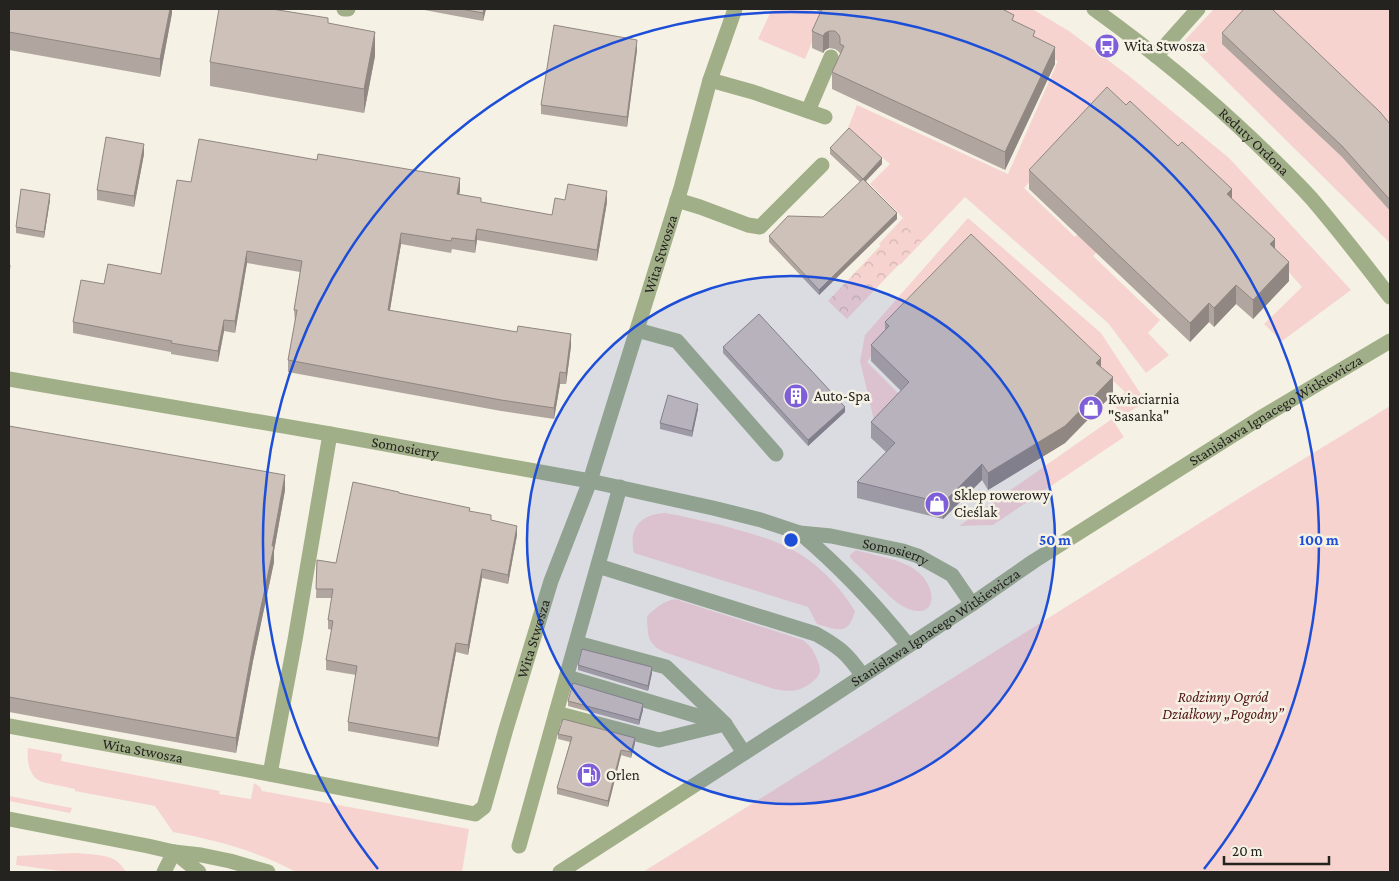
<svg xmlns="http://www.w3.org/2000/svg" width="1399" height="881" viewBox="0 0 1399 881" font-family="'Crimson Pro',serif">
  <defs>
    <pattern id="park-crowns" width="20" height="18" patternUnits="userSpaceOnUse" patternTransform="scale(1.25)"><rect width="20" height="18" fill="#f6d3ce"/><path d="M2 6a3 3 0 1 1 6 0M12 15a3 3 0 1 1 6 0" fill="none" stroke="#d3b5b0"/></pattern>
  </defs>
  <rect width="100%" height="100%" fill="#f5f1e4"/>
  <!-- green -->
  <path fill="#f6d3ce" d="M772 9H810L823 15 805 59 758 39Z
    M984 9H1032L1069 31 1129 76 1229 158 1351 290 1282 341 1264 324 1302 287 1236 212 1105 101 1024 188 1075 237 1095 217 1113 234 1093 256 1160 320 1148 333 1169 355 1146 373 1108 323 965 197 900 265 879 244 903 218 870 184 890 164 848 128 857 105 1008 174 1058 61 1037 51Z
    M1214 9H1253L1223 44 1342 157 1390 211V243L1185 40Z
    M1261 9H1390V135Z
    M968 218 1101 333 1146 402 1122 416 1114 404 1125 392 969 244 881 342 867 362 903 398 875 425 860 361 865 335Z
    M1390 406V872H643L1251 491Z
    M1112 419 1124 437 993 525 959 526Z
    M665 513C684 516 702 521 721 525 748 533 779 540 803 556 824 570 842 590 855 611 849 636 837 630 817 624L808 607 634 553C628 528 641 514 665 513Z
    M856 550C873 555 895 558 911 567 942 585 938 628 899 604 893 600 888 594 882 589 873 580 864 570 854 562L850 557V555Z
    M675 599 803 640C810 645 814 651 817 659 818 662 820 667 820 670 820 679 805 688 797 690 790 692 781 690 774 689L664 652C646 643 648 634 647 616 656 608 663 601 675 599Z
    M28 748 62 754 61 761 220 791 219 794 251 799 254 783 260 787 262 791 469 829 462 872H296C257 851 216 840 173 832L155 806 75 791V789L42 782C28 776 27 761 28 748Z
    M9 796 72 808 70 813 9 801Z
    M75 853C86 854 106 854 115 860 120 863 123 868 126 872H67L16 865 17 856Z"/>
  <!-- park -->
  <path fill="url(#park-crowns)" d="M902 223 921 241 847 319 828 301Z"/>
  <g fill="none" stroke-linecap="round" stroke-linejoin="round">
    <!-- minor -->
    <g stroke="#a1af88" stroke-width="15">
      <path d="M344 9H348"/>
      <path id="s1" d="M1094 9C1151 50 1205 94 1255 142 1275 161 1294 179 1312 199 1339 231 1365 264 1390 297"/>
      <path d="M1156 56 1198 9"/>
      <path d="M710 80 753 92 808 111 831 57"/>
      <path d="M808 111 825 117"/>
      <path d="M677 200 700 207 748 225 760 227 822 165"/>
      <path d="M637 330 677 341 776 454"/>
      <path id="s2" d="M9 379 330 434 590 481 713 508 761 520 800 533 831 536 903 551 918 556 952 575 972 604"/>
      <path d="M620 487 556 713 659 740 725 724 744 753"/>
      <path d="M800 533C839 566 876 605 908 645"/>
      <path d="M598 566 816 634C839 647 847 653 862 675"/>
      <path d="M577 643 666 667 725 724"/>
      <path d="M567 677 721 723"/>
      <path id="s3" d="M9 726 270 774 475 814 484 807 506 729 551 581 590 481 681 188 710 80 735 9"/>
      <path d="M270 774 295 640 330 434"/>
      <path d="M9 819 148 846 174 852 201 855 230 861 268 872"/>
      <path d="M519 846 556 713"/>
      <path d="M174 852 199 872"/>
      <path d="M164 872 174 852"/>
      <path id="s4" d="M560 872 817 706 972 604 1034 561 1257 420 1390 341"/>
    </g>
  </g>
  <!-- wall -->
  <path fill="#b0a69f" d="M9 9H172V13L160 77 9 50Z
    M419 9H486L483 21Z
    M814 9H1002L1014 21 1035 37 1055 64 1005 170 832 89V72L840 57V54L839 52 835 49 829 48 825 50 823 53 812 48V31L821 12Z
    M328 24 375 56 364 113 210 86V62Z
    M1222 33 1390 124V211L1342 157 1222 44Z
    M637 50 627 127 541 114V105Z
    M1126 105 1232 199 1275 248 1289 281 1253 319 1236 304 1214 327 1209 322 1190 342 1029 189V170Z
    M830 148 882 164 866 181 897 219 819 295 769 242V236L823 217 860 182 830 154Z
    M144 154 134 207 97 200V190Z
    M191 182 460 190 459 195 481 203 552 215 565 200 607 202 597 261 477 240 475 253 452 249 451 253 401 244 390 310 571 346 566 384H560L554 419 501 411 288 372V360L295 322 294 310 300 272 247 263 235 333 224 331 218 362 171 354V352L73 333V322L104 284 161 274Z
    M50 200 44 238 16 233V227Z
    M885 322 1101 367 1113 394 1065 443 988 490 982 480 943 519 857 498V482L886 452 871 438V422L901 391 871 361V345L885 330Z
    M723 347 845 412 808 446 723 353Z
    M698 409 692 437 660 429V423Z
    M9 426 285 490 274 551V562L253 661 236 753 9 712Z
    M399 493 470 511 491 520 517 535 508 584 482 578 468 655 456 652 438 747 348 731V722L356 675 326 670V660L332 630 328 629V620L332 598H316L317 560 336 563Z
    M578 665 652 673 648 691 578 670Z
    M568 701 643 710 639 725 568 706Z
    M558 734 635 743 631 758 621 755 608 807 557 794V788L570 742 558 739Z"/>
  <!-- shaded-wall -->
  <path fill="#908782" d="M170 9H172V13L160 77V59Z
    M484 9H486L483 21V13Z
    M829 31V48L825 50 823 53V36L825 33Z
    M375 32V56L364 113V89Z
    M637 40V50L627 127V117Z
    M1055 47V64L1005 170V152Z
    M144 144V154L134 207V196Z
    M882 158V164L863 184V179Z
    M460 178V190L457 206V194Z
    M1232 189V208L1227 194Z
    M607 191V202L597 261V250Z
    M50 194V200L44 238V232Z
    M897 213V219L819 295V290Z
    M477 229V240L475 253V241Z
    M401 233V244L388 321V310Z
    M1275 239V258L1270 244Z
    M247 251V263L235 333V321Z
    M1289 262V281L1253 319V300Z
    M10 265V276L9 286V275Z
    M1236 285V304L1214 327V308Z
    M1209 303V322L1190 342V323Z
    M224 320V331L218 362V351Z
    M571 334V346L566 384V373Z
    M1101 358V374L1096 363Z
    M560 372V384L554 419V408Z
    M1113 377V394L1065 443 988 490V473Z
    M698 404V409L692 437V431Z
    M845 407V412L808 446V440Z
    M982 464V480L943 519V503Z
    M285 475V490L274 551V562L253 661 236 753V738L272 546Z
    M517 526V535L508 584V575Z
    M482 569V578L468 655V645Z
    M456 643V652L438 747V738Z
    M652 667V673L648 691V686Z
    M643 704V710L639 725V720Z
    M635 738V743L631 758V752Z
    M621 750V755L608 807V801Z"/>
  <!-- building -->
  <path fill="#cdc1b9" stroke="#908782" d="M9 9H170L160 59 9 32Z
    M219 9H272L328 18V23L375 32 364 89 210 62Z
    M461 9H484L483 13Z
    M822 9H1002L1014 15 1012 20 1035 31 1033 36 1055 47 1005 152 832 72 844 46 840 44V38L839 35 835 31H829L825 33 823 36 812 31Z
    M1244 9H1272L1380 112 1390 124V200L1342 146 1222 33Z
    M554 25 637 40 627 117 541 105Z
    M1107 87 1126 105 1130 101 1178 146 1182 142 1232 189 1227 194 1275 239 1270 244 1289 262 1253 300 1236 285 1214 308 1209 303 1190 323 1029 170Z
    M849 128 882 158 863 179 830 148Z
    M106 137 144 144 134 196 97 190Z
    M199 139 317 160 318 154 460 178 457 194 481 198V202L552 215 555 198 565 200 568 184 607 191 597 250 477 229 475 241 452 238 451 241 401 233 388 310 517 332 518 326 571 334 566 373 560 372 554 408 501 400 288 360 297 310H294L302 261 247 251 235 321 224 320 218 351 171 343 172 341 73 322 81 280 104 284 108 264 161 274 177 180 191 182Z
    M863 179 897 213 819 290 769 236 788 216 823 217Z
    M21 189 50 194 44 232 16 227Z
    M971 234 1101 358 1096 363 1113 377 1065 426 988 473 982 464 943 503 857 482 895 443 871 422 909 382 871 345 889 326 885 322Z
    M9 265H10L9 275Z
    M759 314 845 407 808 440 723 347Z
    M668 395 698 404 692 431 660 423Z
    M9 426 285 475 272 546H274L253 645 236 738 9 697Z
    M353 482 399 492V493L470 508 469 511 491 515V520L517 526 508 575 482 569 468 645 456 643 438 738 348 722 357 666 326 660 333 621 328 620 333 589H316L317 560 336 563Z
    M582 649 652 667 648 686 578 665Z
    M573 683 643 704 639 720 568 701Z
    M563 719 635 738 631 752 621 750 608 801 557 788 572 737 558 734Z"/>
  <!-- distance rings -->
  <circle cx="791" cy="540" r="264" fill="#1d4ed8" fill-opacity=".12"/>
  <g fill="none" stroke="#1d4ed8" stroke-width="2.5">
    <circle cx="791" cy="540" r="264"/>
    <path d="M378 869A528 528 0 1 1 1204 869"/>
  </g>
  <!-- icons -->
  <defs>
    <symbol id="bus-disc" viewBox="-11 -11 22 22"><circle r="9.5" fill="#7f5fd9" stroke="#f5f1e4"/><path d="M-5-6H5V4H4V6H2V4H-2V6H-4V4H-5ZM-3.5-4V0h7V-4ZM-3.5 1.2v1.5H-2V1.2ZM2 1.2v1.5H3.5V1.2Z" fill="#fff"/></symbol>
    <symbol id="building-disc" viewBox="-11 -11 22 22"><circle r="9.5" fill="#7f5fd9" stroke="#f5f1e4"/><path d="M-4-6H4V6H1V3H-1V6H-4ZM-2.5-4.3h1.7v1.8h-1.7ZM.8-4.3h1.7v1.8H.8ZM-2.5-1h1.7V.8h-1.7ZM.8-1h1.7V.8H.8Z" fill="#fff"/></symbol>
    <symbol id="shop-disc" viewBox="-11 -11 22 22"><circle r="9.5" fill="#7f5fd9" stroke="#f5f1e4"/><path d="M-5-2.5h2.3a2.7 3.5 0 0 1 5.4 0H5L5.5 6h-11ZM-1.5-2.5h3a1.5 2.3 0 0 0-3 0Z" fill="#fff"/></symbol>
    <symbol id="fuel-disc" viewBox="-11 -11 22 22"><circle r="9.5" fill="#7f5fd9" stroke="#f5f1e4"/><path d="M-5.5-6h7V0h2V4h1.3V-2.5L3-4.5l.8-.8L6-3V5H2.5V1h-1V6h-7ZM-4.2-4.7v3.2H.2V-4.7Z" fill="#fff"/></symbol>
  </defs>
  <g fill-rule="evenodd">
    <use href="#bus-disc" x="1093" y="32" width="28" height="28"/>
    <use href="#building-disc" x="782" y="382" width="28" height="28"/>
    <use href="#shop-disc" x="1077" y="394" width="28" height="28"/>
    <use href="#shop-disc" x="923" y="490" width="28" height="28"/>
    <use href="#fuel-disc" x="575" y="761" width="28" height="28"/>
  </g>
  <g text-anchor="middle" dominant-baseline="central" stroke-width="5" stroke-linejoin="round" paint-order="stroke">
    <!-- poi labels -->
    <g font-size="15" fill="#25231f" stroke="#f5f1e4" text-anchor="start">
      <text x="1124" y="46">Wita Stwosza</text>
      <text x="814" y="396">Auto-Spa</text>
      <text x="1108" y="399">Kwiaciarnia<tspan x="1108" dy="17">"Sasanka"</tspan></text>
      <text x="954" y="495">Sklep rowerowy<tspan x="954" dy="17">Cieślak</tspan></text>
      <text x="606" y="775">Orlen</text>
    </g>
    <!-- street labels -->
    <g font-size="15" fill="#25231f" stroke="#f5f1e4">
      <text stroke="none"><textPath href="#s1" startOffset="208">Reduty Ordona</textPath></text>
      <text stroke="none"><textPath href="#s3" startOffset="1066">Wita Stwosza</textPath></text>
      <text stroke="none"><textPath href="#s4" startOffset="852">Stanisława Ignacego Witkiewicza</textPath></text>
      <text stroke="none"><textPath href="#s2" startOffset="402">Somosierry</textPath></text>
      <text stroke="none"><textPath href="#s2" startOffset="904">Somosierry</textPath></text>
      <text stroke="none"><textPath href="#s4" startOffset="448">Stanisława Ignacego Witkiewicza</textPath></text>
      <text stroke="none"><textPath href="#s3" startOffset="661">Wita Stwosza</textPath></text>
      <text stroke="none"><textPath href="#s3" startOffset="136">Wita Stwosza</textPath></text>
    </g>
    <!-- park labels -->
    <g font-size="15" font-style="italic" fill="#511310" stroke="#f5f1e4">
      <text x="1223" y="697">Rodzinny Ogród<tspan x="1223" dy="17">Działkowy „Pogodny”</tspan></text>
    </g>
  </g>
  <circle cx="791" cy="540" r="8" fill="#1d4ed8" stroke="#f5f1e4" stroke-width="2.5"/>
  <g font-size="15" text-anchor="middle" font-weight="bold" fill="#1d4ed8" stroke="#f5f1e4" stroke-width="5" stroke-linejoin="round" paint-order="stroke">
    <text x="1055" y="545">50 m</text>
    <text x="1319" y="545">100 m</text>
  </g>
  <!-- border -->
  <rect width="1399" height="881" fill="none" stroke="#25231f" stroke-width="20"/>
  <!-- scale -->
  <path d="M1224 856v8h105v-8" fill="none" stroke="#25231f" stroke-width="2.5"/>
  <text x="1232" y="856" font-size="15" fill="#25231f" stroke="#f5f1e4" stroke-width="4" paint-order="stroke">20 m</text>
</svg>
